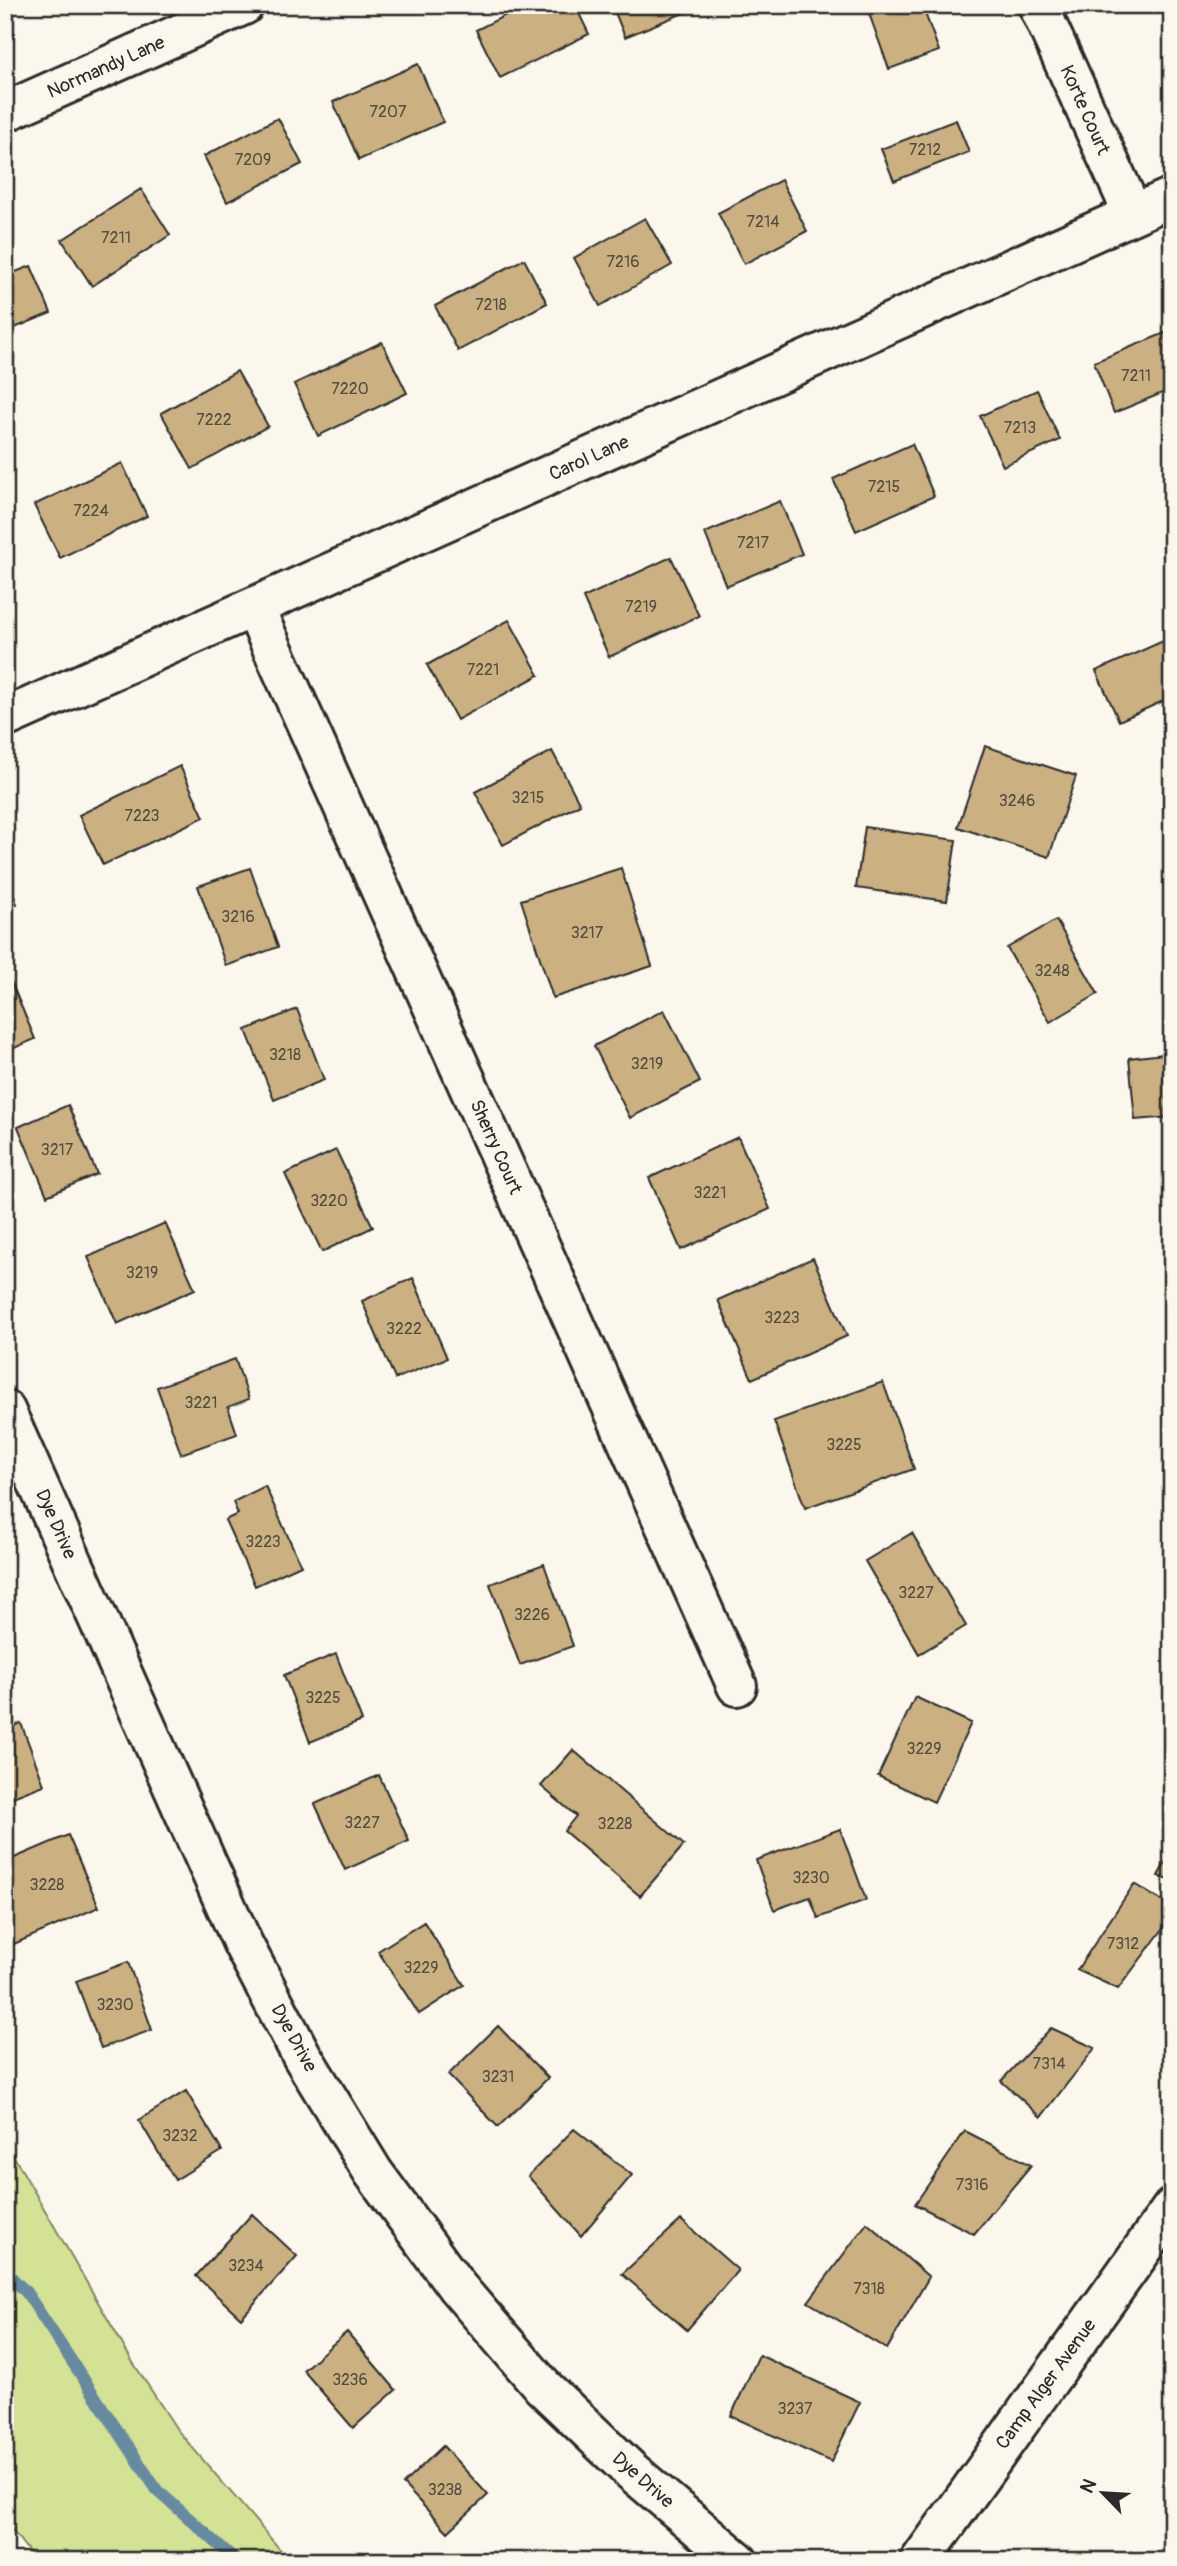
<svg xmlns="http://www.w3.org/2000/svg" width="1177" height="2566" viewBox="0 0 1177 2566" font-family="Pangolin,sans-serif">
  <rect width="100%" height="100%" fill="#fbf7ec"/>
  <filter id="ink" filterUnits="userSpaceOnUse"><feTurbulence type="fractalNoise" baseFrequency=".0143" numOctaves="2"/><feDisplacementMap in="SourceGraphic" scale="14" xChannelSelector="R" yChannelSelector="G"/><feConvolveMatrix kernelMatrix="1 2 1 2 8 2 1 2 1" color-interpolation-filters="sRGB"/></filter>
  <g filter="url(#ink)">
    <!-- green -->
    <path fill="#d4e295" stroke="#808660" stroke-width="2" d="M5 2141 132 2361 178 2431 290 2561H36L5 2521Z"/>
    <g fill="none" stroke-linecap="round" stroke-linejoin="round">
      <!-- stream -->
      <path stroke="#678aa1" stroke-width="12" d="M5 2271 26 2292 157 2490 237 2561"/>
    </g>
    <!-- building -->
    <path fill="#cbb181" stroke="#2b2b2b" stroke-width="2" d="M526 5H575L589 34 500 78 476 30Z
      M612 5H703L625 37Z
      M866 5H922L939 51 889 69Z
      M418 64 443 122 359 160 333 102Z
      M278 118 302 164 227 202 204 156Z
      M956 120 969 152 894 181 881 149Z
      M781 180 807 231 744 264 718 213Z
      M141 189 170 235 92 286 62 240Z
      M645 218 672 265 600 306 574 258Z
      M524 259 547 303 458 351 435 306Z
      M31 266 51 313 5 332V276Z
      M1170 331 1172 389 1114 413 1094 362Z
      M382 342 407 393 318 436 294 384Z
      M237 371 268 426 192 469 161 413Z
      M1037 390 1060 440 1003 466 980 416Z
      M912 444 934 496 856 531 833 479Z
      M122 463 147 516 60 558 34 505Z
      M780 501 802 554 726 586 705 533Z
      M671 557 699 616 609 657 583 598Z
      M509 620 539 675 457 720 427 665Z
      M1172 637V697L1119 721 1096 671Z
      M985 746 1076 776 1049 857 958 827Z
      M552 751 580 804 503 845 475 792Z
      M180 766 204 817 103 865 79 815Z
      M865 827 956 840 947 901 856 888Z
      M250 868 278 947 226 966 198 886Z
      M621 868 652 966 553 998 521 900Z
      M5 873 17 904 5 909Z
      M1056 920 1098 994 1050 1022 1007 948Z
      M6 970 35 1039 5 1052V971Z
      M297 1009 324 1080 274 1100 246 1030Z
      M664 1010 700 1082 630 1118 594 1046Z
      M1172 1053V1117L1135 1120 1129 1058Z
      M68 1105 97 1174 47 1196 18 1127Z
      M738 1137 770 1209 681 1250 649 1178Z
      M336 1150 373 1227 322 1252 285 1174Z
      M165 1223 195 1289 117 1324 88 1257Z
      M813 1258 847 1336 752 1379 718 1300Z
      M413 1278 447 1358 395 1379 362 1301Z
      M235 1359 249 1399 228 1407 237 1434 181 1454 157 1387Z
      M883 1382 914 1469 805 1508 774 1421Z
      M265 1486 301 1565 255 1586 225 1520 238 1514 233 1502Z
      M912 1533 966 1626 919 1654 865 1561Z
      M544 1564 573 1646 520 1665 490 1584Z
      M336 1654 362 1721 310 1742 284 1675Z
      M915 1697 971 1723 934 1802 878 1776Z
      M21 1723 44 1785 5 1800V1729Z
      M573 1750 684 1845 640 1896 564 1831 576 1816 541 1786Z
      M379 1775 409 1841 345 1870 315 1804Z
      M840 1829 866 1900 818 1918 810 1897 774 1910 756 1860Z
      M68 1835 99 1907 14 1944 5 1923V1862Z
      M1172 1851V1881L1158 1876Z
      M1134 1884 1172 1907V1917L1118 1989 1077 1970Z
      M424 1922 464 1985 419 2014 378 1951Z
      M128 1962 152 2030 101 2048 76 1981Z
      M498 2026 548 2078 498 2127 448 2075Z
      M1051 2028 1095 2048 1041 2117 1001 2081Z
      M186 2091 222 2151 175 2180 139 2120Z
      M574 2129 632 2175 581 2236 528 2176Z
      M965 2131 1031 2165 974 2234 915 2204Z
      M252 2214 297 2256 241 2318 196 2276Z
      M681 2220 738 2270 687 2330 622 2274Z
      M867 2223 929 2277 887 2349 808 2302Z
      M347 2332 396 2390 353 2428 303 2370Z
      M759 2355 860 2402 831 2462 731 2416Z
      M443 2446 488 2495 448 2532 403 2484Z
      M1131 2552 1135 2561H1114Z"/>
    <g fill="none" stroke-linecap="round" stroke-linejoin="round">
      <defs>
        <path id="street" d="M1038 5 1133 214
          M5 112 244 5
          M254 607 737 1686
          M5 718 1172 197
          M5 1410 243 1944 302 2056 373 2172 457 2287 542 2386 629 2469 738 2561
          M920 2561 1172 2208"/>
      </defs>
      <!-- street casing -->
      <use href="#street" stroke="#2b2b2b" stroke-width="44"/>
      <!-- street -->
      <use href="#street" stroke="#fbf7ec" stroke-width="38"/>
    </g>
  </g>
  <g text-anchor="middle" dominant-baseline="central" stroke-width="5" stroke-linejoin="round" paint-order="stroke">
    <!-- number labels -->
    <g font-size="16" fill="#534c40">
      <text x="388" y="112">7207</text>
      <text x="925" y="150">7212</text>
      <text x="253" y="160">7209</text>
      <text x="763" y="222">7214</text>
      <text x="116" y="238">7211</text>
      <text x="623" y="262">7216</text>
      <text x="491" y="305">7218</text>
      <text x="1136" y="376">7211</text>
      <text x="350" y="389">7220</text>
      <text x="214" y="420">7222</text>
      <text x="1020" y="428">7213</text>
      <text x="884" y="487">7215</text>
      <text x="91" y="511">7224</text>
      <text x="753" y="543">7217</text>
      <text x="641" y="607">7219</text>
      <text x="483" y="670">7221</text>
      <text x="528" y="798">3215</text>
      <text x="1017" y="801">3246</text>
      <text x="142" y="816">7223</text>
      <text x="238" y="917">3216</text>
      <text x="587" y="933">3217</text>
      <text x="1052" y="971">3248</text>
      <text x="285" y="1055">3218</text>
      <text x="647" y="1064">3219</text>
      <text x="57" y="1150">3217</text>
      <text x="710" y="1193">3221</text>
      <text x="329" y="1201">3220</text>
      <text x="142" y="1273">3219</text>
      <text x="782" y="1318">3223</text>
      <text x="404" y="1329">3222</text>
      <text x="201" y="1403">3221</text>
      <text x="844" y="1445">3225</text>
      <text x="263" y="1542">3223</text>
      <text x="916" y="1593">3227</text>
      <text x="532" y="1615">3226</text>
      <text x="323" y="1698">3225</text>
      <text x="924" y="1749">3229</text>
      <text x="362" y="1823">3227</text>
      <text x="615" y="1824">3228</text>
      <text x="811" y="1878">3230</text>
      <text x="47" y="1885">3228</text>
      <text x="1123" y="1944">7312</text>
      <text x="421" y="1968">3229</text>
      <text x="115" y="2005">3230</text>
      <text x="1049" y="2064">7314</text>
      <text x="498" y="2077">3231</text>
      <text x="180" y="2136">3232</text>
      <text x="972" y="2185">7316</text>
      <text x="246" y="2266">3234</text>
      <text x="869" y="2289">7318</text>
      <text x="350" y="2380">3236</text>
      <text x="795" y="2409">3237</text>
      <text x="445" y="2490">3238</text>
    </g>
    <!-- street labels -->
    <g font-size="19" fill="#2b2b2b" stroke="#fbf7ec">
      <text transform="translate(106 67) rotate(-24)">Normandy Lane</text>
      <text transform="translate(1085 110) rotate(66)">Korte Court</text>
      <text transform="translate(589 458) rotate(-24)">Carol Lane</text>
      <text transform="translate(496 1147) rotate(66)">Sherry Court</text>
      <text transform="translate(56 1524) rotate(66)">Dye Drive</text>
      <text transform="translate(294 2038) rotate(61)">Dye Drive</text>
      <text transform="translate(1046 2384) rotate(-54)">Camp Alger Avenue</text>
      <text transform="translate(643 2480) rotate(41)">Dye Drive</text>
    </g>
  </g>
  <!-- margin -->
  <rect width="1177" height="2566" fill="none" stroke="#fbf7ec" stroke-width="28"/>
  <rect x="14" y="14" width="1149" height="2538" fill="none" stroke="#2b2b2b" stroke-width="2.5" filter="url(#ink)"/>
  <!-- north arrow -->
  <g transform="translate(1103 2493) rotate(295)" stroke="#fbf7ec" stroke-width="5" paint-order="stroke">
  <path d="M0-5L12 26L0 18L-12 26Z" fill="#2b2b2b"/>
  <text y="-10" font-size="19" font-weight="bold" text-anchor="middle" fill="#2b2b2b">N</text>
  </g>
</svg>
